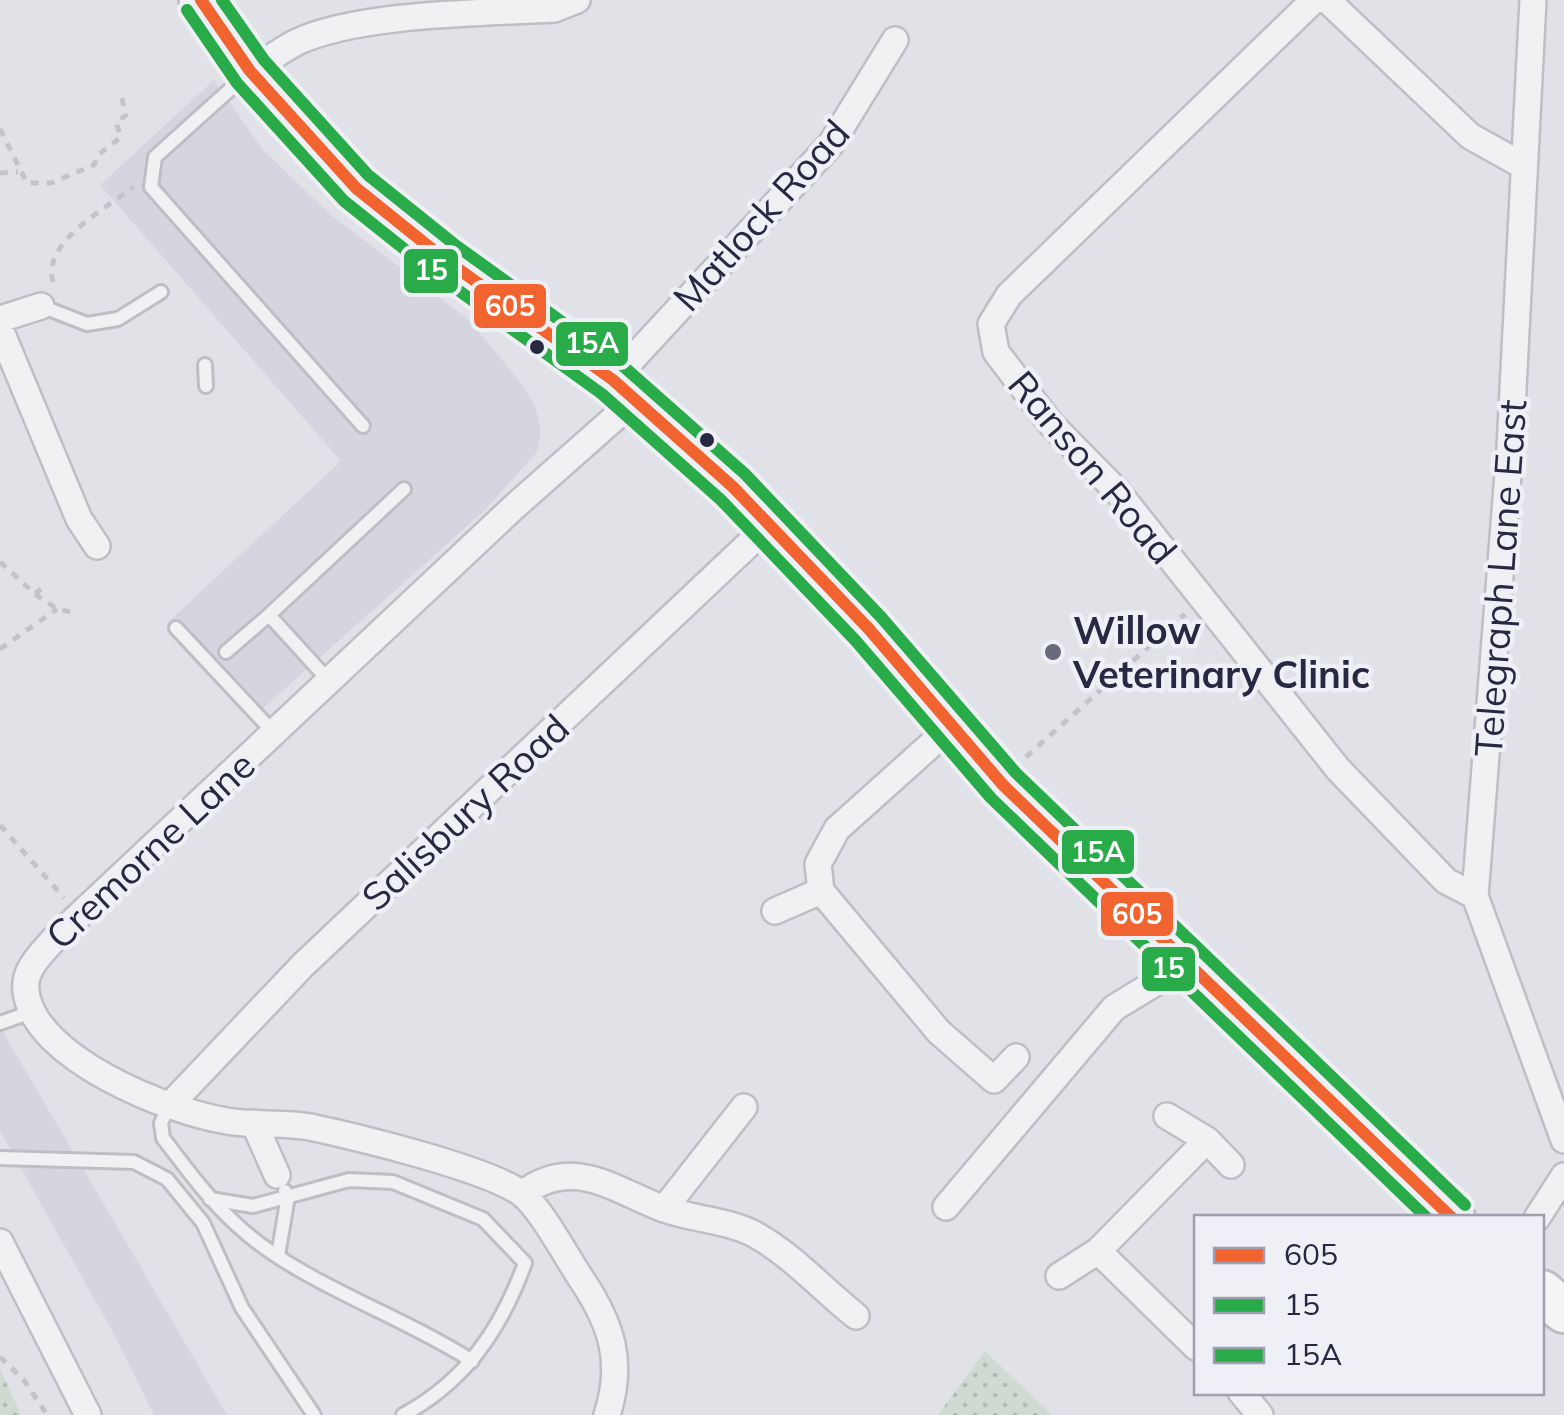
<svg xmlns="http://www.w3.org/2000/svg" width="1564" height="1415" viewBox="0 0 1564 1415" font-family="Mulish,sans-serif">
  <defs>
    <pattern id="grass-dots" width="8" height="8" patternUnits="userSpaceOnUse" patternTransform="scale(2.5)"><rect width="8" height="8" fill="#cfdad2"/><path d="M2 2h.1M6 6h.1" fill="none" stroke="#b2bbb6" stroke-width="1.8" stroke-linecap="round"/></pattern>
  </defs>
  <rect width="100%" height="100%" fill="#e1e2e7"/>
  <!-- built -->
  <path fill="#d4d5df" d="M214 80 263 150 331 215 469 320 523 386 536 408 541 432 537 452 484 511 252 718 166 624 341 461 100 185Z
    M0 1027 136 1259 227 1415H154L114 1334 0 1131Z"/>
  <!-- grass -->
  <path fill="url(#grass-dots)" d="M985 1351 1052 1415H938Z
    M0 1368 21 1415H0Z"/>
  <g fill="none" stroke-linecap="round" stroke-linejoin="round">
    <defs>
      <path id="lane" d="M245 76 155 157 151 187 363 426
        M41 306 87 324 118 319 161 292
        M205 365 206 386
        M176 628 275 734
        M226 652 269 615
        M330 682 269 615 404 489
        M0 1023 31 1012
        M169 1106 161 1123 163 1138C186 1168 209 1200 238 1226 298 1282 401 1315 472 1361
        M0 1158 134 1162 167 1179 203 1223 242 1308 314 1415
        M210 1199 253 1206 349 1180 393 1182 483 1219 525 1263C501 1329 466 1381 403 1415
        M278 1256 288 1196 285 1191"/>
      <path id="street" d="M1314 0 1009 295 991 324 996 352 1051 424 1117 491 1338 769 1446 881 1475 896
        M1327 0 1470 136 1522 165
        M1533 0 1510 448 1475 896 1564 1140
        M250 71C266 62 281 50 297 42 359 13 484 13 554 9L577 0
        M0 319 41 306
        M0 329 79 519 97 546
        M613 380 831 144 895 40
        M953 725 837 829 818 864 821 891 939 1032 994 1080 1016 1057
        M775 911 821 891
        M169 1106 303 965 769 525
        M1167 1116 1207 1140
        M254 1123 277 1175
        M522 1194C573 1155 614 1190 664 1209 692 1219 727 1220 754 1234 791 1254 823 1290 856 1316
        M946 1207 1114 1008 1186 964
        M664 1209 744 1107
        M1537 1218 1564 1176
        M0 1242 88 1415
        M1059 1276 1098 1251
        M1196 1347 1098 1251 1207 1140 1231 1165
        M1241 1392 1260 1415
        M607 1415C624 1363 612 1325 582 1280 567 1258 541 1208 521 1193 485 1168 357 1137 310 1127 283 1122 254 1126 227 1121 169 1112 33 1058 26 991 23 970 41 954 54 939L514 507 635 400"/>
      <path id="primary" d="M201 0 250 71 356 188 443 258 613 380 733 487 868 628 1003 785 1453 1218
        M1542 1292 1564 1311"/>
    </defs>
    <!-- lane casing -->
    <use href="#lane" stroke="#bebfc5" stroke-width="18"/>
    <!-- street casing -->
    <use href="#street" stroke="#bebfc5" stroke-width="30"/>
    <!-- primary casing -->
    <use href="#primary" stroke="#bdbec5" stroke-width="48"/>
    <!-- path -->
    <path stroke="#c3c3ca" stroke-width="5" stroke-dasharray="8 8" stroke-linecap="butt" d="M0 129 27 183H51L94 165 98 155 121 137 116 123 126 115 121 95
      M0 173 18 172
      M53 282C42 241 105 210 133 187
      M0 562 35 594 41 589
      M35 594 57 609 76 613
      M0 649 57 609
      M1026 757 1185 614
      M0 825 64 898
      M0 1357 24 1380 47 1415"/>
    <!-- lane -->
    <use href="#lane" stroke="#f1f1f3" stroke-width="12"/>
    <!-- street -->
    <use href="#street" stroke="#f1f1f3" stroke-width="25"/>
    <!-- primary -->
    <use href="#primary" stroke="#f5f5f6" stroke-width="42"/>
    <defs>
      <path id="bus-1" d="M201 0 250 71 356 188 443 258 613 380 733 487 868 628 1003 785 1452 1218"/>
      <path id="bus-2" d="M187 10 237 83 344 201 433 272 602 394 721 500 855 640 991 798 1427 1218"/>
      <path id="bus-3" d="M222 0 264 60 368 175 454 244 623 366 745 474 881 617 1016 773 1465 1205"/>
    </defs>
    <!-- bus-1 casing -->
    <use href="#bus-1" stroke="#efeff6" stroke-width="20"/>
    <!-- bus-2 casing -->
    <use href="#bus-2" stroke="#efeff6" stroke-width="20"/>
    <!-- bus-3 casing -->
    <use href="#bus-3" stroke="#efeff6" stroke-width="20"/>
    <!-- bus-1 -->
    <use href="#bus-1" stroke="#f2642f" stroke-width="12"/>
    <!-- bus-2 -->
    <use href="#bus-2" stroke="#29ab4a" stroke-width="12"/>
    <!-- bus-3 -->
    <use href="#bus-3" stroke="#29ab4a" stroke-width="12"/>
  </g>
  <!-- markers -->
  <g fill="#272841" stroke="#efeff6" stroke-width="4">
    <circle cx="537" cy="347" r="9"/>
    <circle cx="707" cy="440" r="9"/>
  </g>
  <circle fill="#68697b" stroke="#efeff6" stroke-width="4" cx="1053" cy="652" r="10"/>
  <g text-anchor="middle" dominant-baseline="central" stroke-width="9" stroke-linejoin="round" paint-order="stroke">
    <!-- street labels -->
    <g font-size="38" fill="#272841" stroke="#efeff6">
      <text transform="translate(761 215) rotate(-48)">Matlock Road</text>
      <text transform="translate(1093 467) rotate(50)">Ranson Road</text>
      <text transform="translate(1500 578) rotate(-86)">Telegraph Lane East</text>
      <text transform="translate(465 812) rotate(-43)">Salisbury Road</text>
      <text transform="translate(150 850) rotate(-43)">Cremorne Lane</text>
    </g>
    <!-- poi labels -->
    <g font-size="38" font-weight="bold" fill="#272841" stroke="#efeff6" text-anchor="start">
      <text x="1073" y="630">Willow<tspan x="1073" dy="44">Veterinary Clinic</tspan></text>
    </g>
  </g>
  <g stroke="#efeff6" stroke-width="4">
    <rect x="402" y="247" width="58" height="48" rx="10" fill="#29ab4a"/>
    <rect x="472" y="282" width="76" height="48" rx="10" fill="#f2642f"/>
    <rect x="554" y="320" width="76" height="48" rx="10" fill="#29ab4a"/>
    <rect x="1060" y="828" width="76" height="48" rx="10" fill="#29ab4a"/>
    <rect x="1099" y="890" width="76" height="48" rx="10" fill="#f2642f"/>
    <rect x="1140" y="945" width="57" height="48" rx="10" fill="#29ab4a"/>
  </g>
  <g font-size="28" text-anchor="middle" font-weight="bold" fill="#fff">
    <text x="431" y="280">15</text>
    <text x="510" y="316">605</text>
    <text x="592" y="353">15A</text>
    <text x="1098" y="862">15A</text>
    <text x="1137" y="924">605</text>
    <text x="1168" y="978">15</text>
  </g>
  <!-- legend -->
  <rect x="1194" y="1215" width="350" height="180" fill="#efeff6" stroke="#9f9fae" stroke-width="2.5"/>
  <rect x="1214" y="1248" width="50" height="15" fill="#f2642f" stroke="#9f9fae" stroke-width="2.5"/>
  <text x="1284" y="1265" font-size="30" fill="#272841">605</text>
  <rect x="1214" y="1298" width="50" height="15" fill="#29ab4a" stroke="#9f9fae" stroke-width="2.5"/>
  <text x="1284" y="1315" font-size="30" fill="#272841">15</text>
  <rect x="1214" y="1348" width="50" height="15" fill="#29ab4a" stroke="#9f9fae" stroke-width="2.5"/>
  <text x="1284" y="1365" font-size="30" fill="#272841">15A</text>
</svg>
